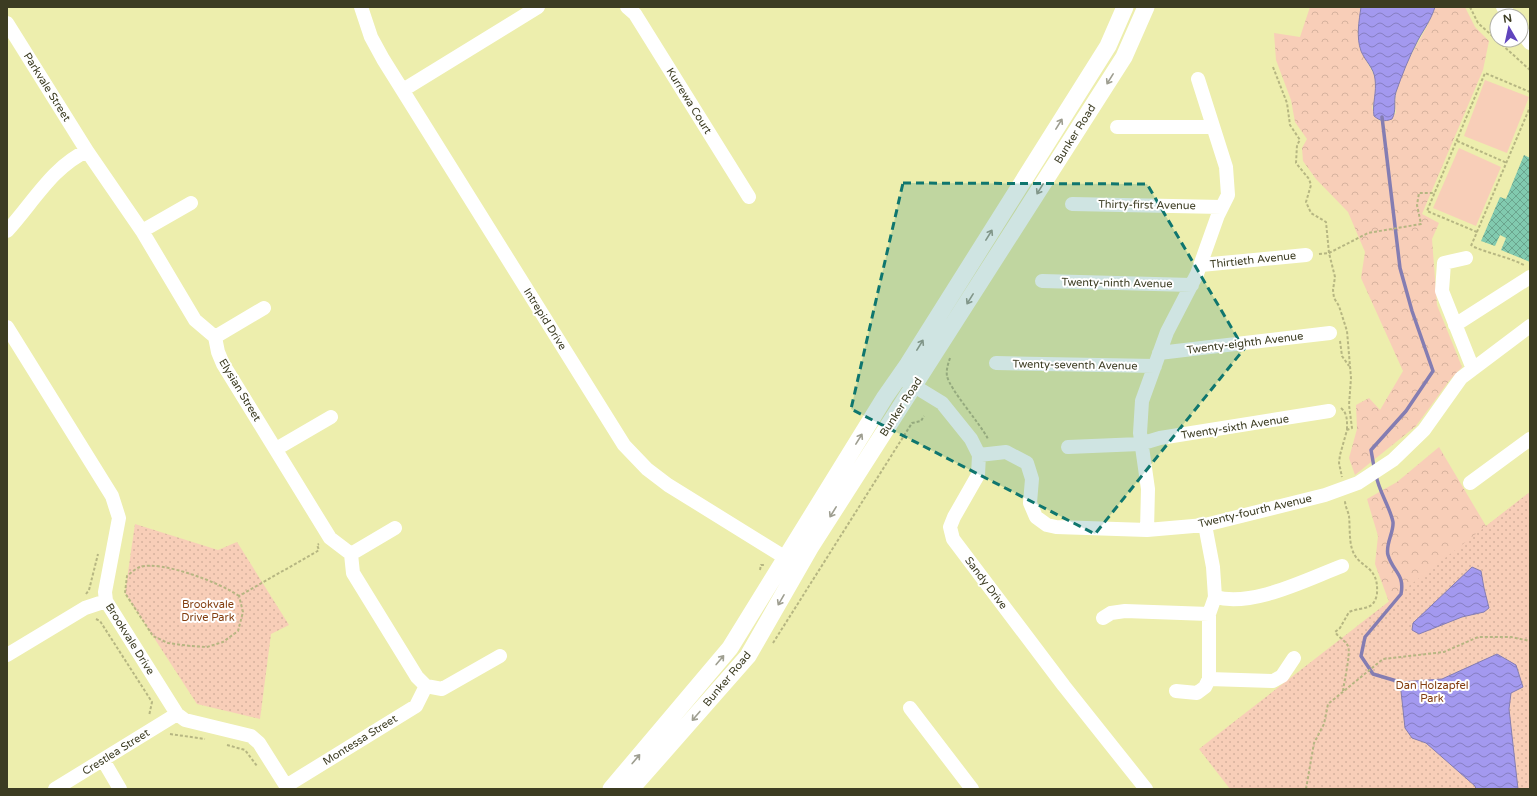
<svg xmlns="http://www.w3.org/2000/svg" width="1537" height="796" viewBox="0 0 1537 796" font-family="'Varela Round',sans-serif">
  <defs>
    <pattern id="forest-crowns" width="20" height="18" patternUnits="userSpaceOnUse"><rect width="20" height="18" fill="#f8ceb8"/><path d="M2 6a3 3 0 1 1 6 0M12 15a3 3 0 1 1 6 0" fill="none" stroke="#d6b29e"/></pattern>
    <pattern id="park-dots" width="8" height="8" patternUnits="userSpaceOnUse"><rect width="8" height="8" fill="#f8ceb8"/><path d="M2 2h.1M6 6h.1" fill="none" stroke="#d6b29e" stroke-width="1.8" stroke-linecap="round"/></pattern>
    <pattern id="water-waves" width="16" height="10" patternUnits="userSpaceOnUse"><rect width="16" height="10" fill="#a399ef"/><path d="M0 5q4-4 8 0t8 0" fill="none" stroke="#867ec1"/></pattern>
    <pattern id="building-cross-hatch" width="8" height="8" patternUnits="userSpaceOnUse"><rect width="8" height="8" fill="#81caaf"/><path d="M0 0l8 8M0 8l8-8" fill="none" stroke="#6ba58e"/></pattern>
  </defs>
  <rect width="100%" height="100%" fill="#edeead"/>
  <!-- grass -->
  <path fill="#f8ceb8" d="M1485 80 1529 97 1507 153 1464 136Z
    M1459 148 1501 167 1476 226 1433 208Z"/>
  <!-- forest -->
  <path fill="url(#forest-crowns)" d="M1310 7H1361L1358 32 1361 51 1375 77 1376 96 1372 108 1380 121H1386L1396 113C1389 77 1425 40 1435 7H1465L1475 27 1489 41 1483 70 1422 214 1439 223 1432 239 1437 305 1462 367 1449 381 1416 426 1355 475 1349 458 1357 429 1356 405 1369 398 1380 410 1403 371 1361 278 1365 252 1348 212 1316 179 1303 161 1302 148 1307 139 1295 122 1291 100 1276 60 1274 33 1300 37Z
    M1439 447 1486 526 1530 492V789H1314L1356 627 1389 602 1375 564 1378 536 1367 499 1397 482Z"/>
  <!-- park -->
  <path fill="url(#park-dots)" d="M1530 492V789H1230L1199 749Z
    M135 524 218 550 237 542 289 625 271 634 260 719 197 704 134 607 125 593Z"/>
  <!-- water -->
  <path fill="url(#water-waves)" stroke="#847db2" d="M1361 7H1435C1431 20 1424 29 1418 40 1409 57 1402 75 1396 92 1393 102 1397 110 1392 119 1384 122 1380 121 1374 116 1372 104 1377 92 1375 79 1374 68 1365 61 1361 51 1356 37 1359 21 1361 7Z
    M1472 567 1481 571 1484 588 1489 608 1484 612 1462 617 1419 634 1412 630 1413 623Z
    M1497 654 1516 665 1523 687 1511 693 1509 709 1518 789H1476L1475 786 1426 743 1412 738 1405 728 1400 682 1442 679Z"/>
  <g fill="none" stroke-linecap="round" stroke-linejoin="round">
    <!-- stream -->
    <path stroke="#847db2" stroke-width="3.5" d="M1374 467 1371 450 1406 411 1433 371 1412 311 1400 268 1382 117
      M1376 475C1379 492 1390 507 1393 522 1394 532 1385 545 1388 555 1393 572 1405 574 1401 594L1365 637 1361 656 1373 674 1400 682 1403 684"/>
  </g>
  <!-- building -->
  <path fill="url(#building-cross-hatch)" d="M1524 155 1530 158V262L1501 250 1506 238 1500 235 1495 246 1481 241 1500 197 1506 199Z"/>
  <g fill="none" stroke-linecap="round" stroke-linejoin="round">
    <!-- path -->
    <path stroke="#b6b682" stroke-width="2" stroke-dasharray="3 2" stroke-linecap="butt" d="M1470 7 1478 23 1530 70
      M1273 67 1287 103 1290 125 1300 140 1297 145 1296 163 1309 179 1311 185 1306 202 1311 213 1326 222 1329 253 1335 277 1333 290 1334 298 1339 306 1347 331 1351 378 1349 405 1352 428 1347 430 1340 455 1339 463 1342 477
      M1457 141 1507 163
      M1477 232 1427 211 1485 73 1530 92
      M1471 246 1530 107
      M1474 247C1491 254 1508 257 1524 265
      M1319 254 1329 253 1368 233 1421 224 1417 205 1419 193H1435
      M1340 341 1342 356 1349 366
      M950 358C948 364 946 370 947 376 950 390 980 423 988 439
      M1341 408C1348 414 1347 422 1347 430
      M760 570 761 565H764
      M86 594 89 590 98 554
      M239 596C221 583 161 560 140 567 136 568 131 573 127 576L125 593 153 636 168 643 190 646 207 647 223 642 238 631 243 612 239 596 316 552 319 550 317 545 319 544
      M96 619 100 621 152 702 149 716
      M773 643 912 423 921 421 924 416
      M1343 691C1344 682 1351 653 1348 646 1345 640 1339 638 1335 632L1340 628 1349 612C1356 609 1364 609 1370 606 1374 604 1377 597 1377 593 1379 564 1358 569 1352 549 1349 539 1350 526 1349 516 1348 511 1345 506 1345 501
      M170 734 205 739
      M227 745 245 750 257 766
      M1306 789 1314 743 1324 724 1328 704 1383 659 1444 652 1478 637H1511L1530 641"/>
    <!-- minor -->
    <path stroke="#fff" stroke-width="14" d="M361 7 371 37 383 59 624 445 647 469 668 485 794 563
      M627 7 635 14 749 197
      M1503 7 1510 16
      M7 23 87 151
      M1521 31 1530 43
      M403 90 538 7
      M1117 127H1213
      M1072 204 1222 207
      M7 231C32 204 53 166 87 151L142 231 195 320 215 337 218 352 223 364 330 538 351 554 353 573 417 677 426 686 442 689 500 656
      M142 231 191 203
      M1466 258 1444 263 1442 291 1473 369
      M1201 265 1306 255
      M1042 281 1192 285
      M1455 325 1530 277
      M7 327 112 496 119 518 105 592 106 601 177 714 185 720 251 736 259 743 288 789
      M215 337 264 308
      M1159 353 1330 333
      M996 363 1155 366
      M906 381 942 403 971 439 979 455 978 475 954 517 950 527 953 539 1064 686 1146 789
      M1068 447 1140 444 1160 438 1329 411
      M276 449 331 417
      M979 455 1006 452 1027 463 1032 479 1030 503 1036 517 1047 525 1056 527 1147 530 1205 525 1325 495 1358 483 1393 460 1424 430 1461 378 1530 326
      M1470 483 1530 439
      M1147 530 1148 489 1140 433 1142 401 1167 332 1197 274 1218 215 1228 195 1226 167 1198 79
      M351 554 395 528
      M1215 597C1254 607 1305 580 1342 566
      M1103 618 1111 613 1125 611 1209 614
      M7 655 85 608 106 601
      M1209 679 1273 681 1282 676 1294 658
      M1176 691 1197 693 1205 687 1209 679V614L1215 597 1213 567 1205 525
      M910 708 972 789
      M103 760 120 789
      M286 786 416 706 426 686
      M55 789 177 714"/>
    <!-- major -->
    <path stroke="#fff" stroke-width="17" d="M611 789 730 648 885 397 908 364 1108 46 1125 7
      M631 789 748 656 810 548 1124 57 1146 7"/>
  </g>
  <!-- one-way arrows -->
  <defs><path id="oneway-shaft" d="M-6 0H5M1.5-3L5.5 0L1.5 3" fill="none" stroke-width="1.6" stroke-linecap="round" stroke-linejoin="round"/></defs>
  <g stroke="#9e9e90">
    <use href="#oneway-shaft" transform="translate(1110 79) rotate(122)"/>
    <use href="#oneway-shaft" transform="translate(1059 124) rotate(-58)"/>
    <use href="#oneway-shaft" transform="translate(1040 189) rotate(122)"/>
    <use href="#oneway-shaft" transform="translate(989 235) rotate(-58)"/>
    <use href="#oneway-shaft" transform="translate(970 299) rotate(122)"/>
    <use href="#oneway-shaft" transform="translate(920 345) rotate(-58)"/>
    <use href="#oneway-shaft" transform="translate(859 439) rotate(-58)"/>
    <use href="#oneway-shaft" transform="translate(833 512) rotate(122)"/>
    <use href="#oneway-shaft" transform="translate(781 600) rotate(120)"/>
    <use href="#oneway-shaft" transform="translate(720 660) rotate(-50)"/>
    <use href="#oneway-shaft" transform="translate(696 716) rotate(131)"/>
    <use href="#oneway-shaft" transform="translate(636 759) rotate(-50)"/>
  </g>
  <!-- marked area -->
  <path fill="#0f766e" fill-opacity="0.2" stroke="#0f766e" stroke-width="3" stroke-dasharray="8 5" stroke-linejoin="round" d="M903 183 1147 184 1244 349 1095 534 851 409Z"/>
  <g text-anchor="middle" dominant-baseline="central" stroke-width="4" stroke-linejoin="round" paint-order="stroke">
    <!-- street labels -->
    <g font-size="11" fill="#3c3c22" stroke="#fff">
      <text transform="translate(47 87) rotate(58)">Parkvale Street</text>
      <text transform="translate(689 101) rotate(58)">Kurrewa Court</text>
      <text transform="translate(1075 134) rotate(-58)">Bunker Road</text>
      <text transform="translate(1147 205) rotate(1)">Thirty-first Avenue</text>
      <text transform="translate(1253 260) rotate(-6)">Thirtieth Avenue</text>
      <text transform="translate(1117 283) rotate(1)">Twenty-ninth Avenue</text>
      <text transform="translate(545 319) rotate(58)">Intrepid Drive</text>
      <text transform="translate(1245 343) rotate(-7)">Twenty-eighth Avenue</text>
      <text transform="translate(1075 365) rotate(1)">Twenty-seventh Avenue</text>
      <text transform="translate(240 390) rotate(59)">Elysian Street</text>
      <text transform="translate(901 407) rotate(-57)">Bunker Road</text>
      <text transform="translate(1235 427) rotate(-9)">Twenty-sixth Avenue</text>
      <text transform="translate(1255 511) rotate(-13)">Twenty-fourth Avenue</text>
      <text transform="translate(986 583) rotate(53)">Sandy Drive</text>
      <text transform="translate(130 639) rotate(58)">Brookvale Drive</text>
      <text transform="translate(727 679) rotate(-50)">Bunker Road</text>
      <text transform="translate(360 740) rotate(-32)">Montessa Street</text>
      <text transform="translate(116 752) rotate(-32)">Crestlea Street</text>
    </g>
    <!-- park labels -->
    <g font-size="11" fill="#833e10" stroke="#fff">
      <text x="208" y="604">Brookvale<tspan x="208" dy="13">Drive Park</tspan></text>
      <text x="1432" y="685">Dan Holzapfel<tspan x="1432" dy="13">Park</tspan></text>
    </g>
  </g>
  <!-- border -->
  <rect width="1537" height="796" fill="none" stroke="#3c3c22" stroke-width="16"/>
  <!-- north arrow -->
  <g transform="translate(1509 28) rotate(351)"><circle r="19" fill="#ffffff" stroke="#b1b1a7"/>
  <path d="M0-3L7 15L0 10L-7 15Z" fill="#6044bd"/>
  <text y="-6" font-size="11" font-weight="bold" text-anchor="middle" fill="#3c3c22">N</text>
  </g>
</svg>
